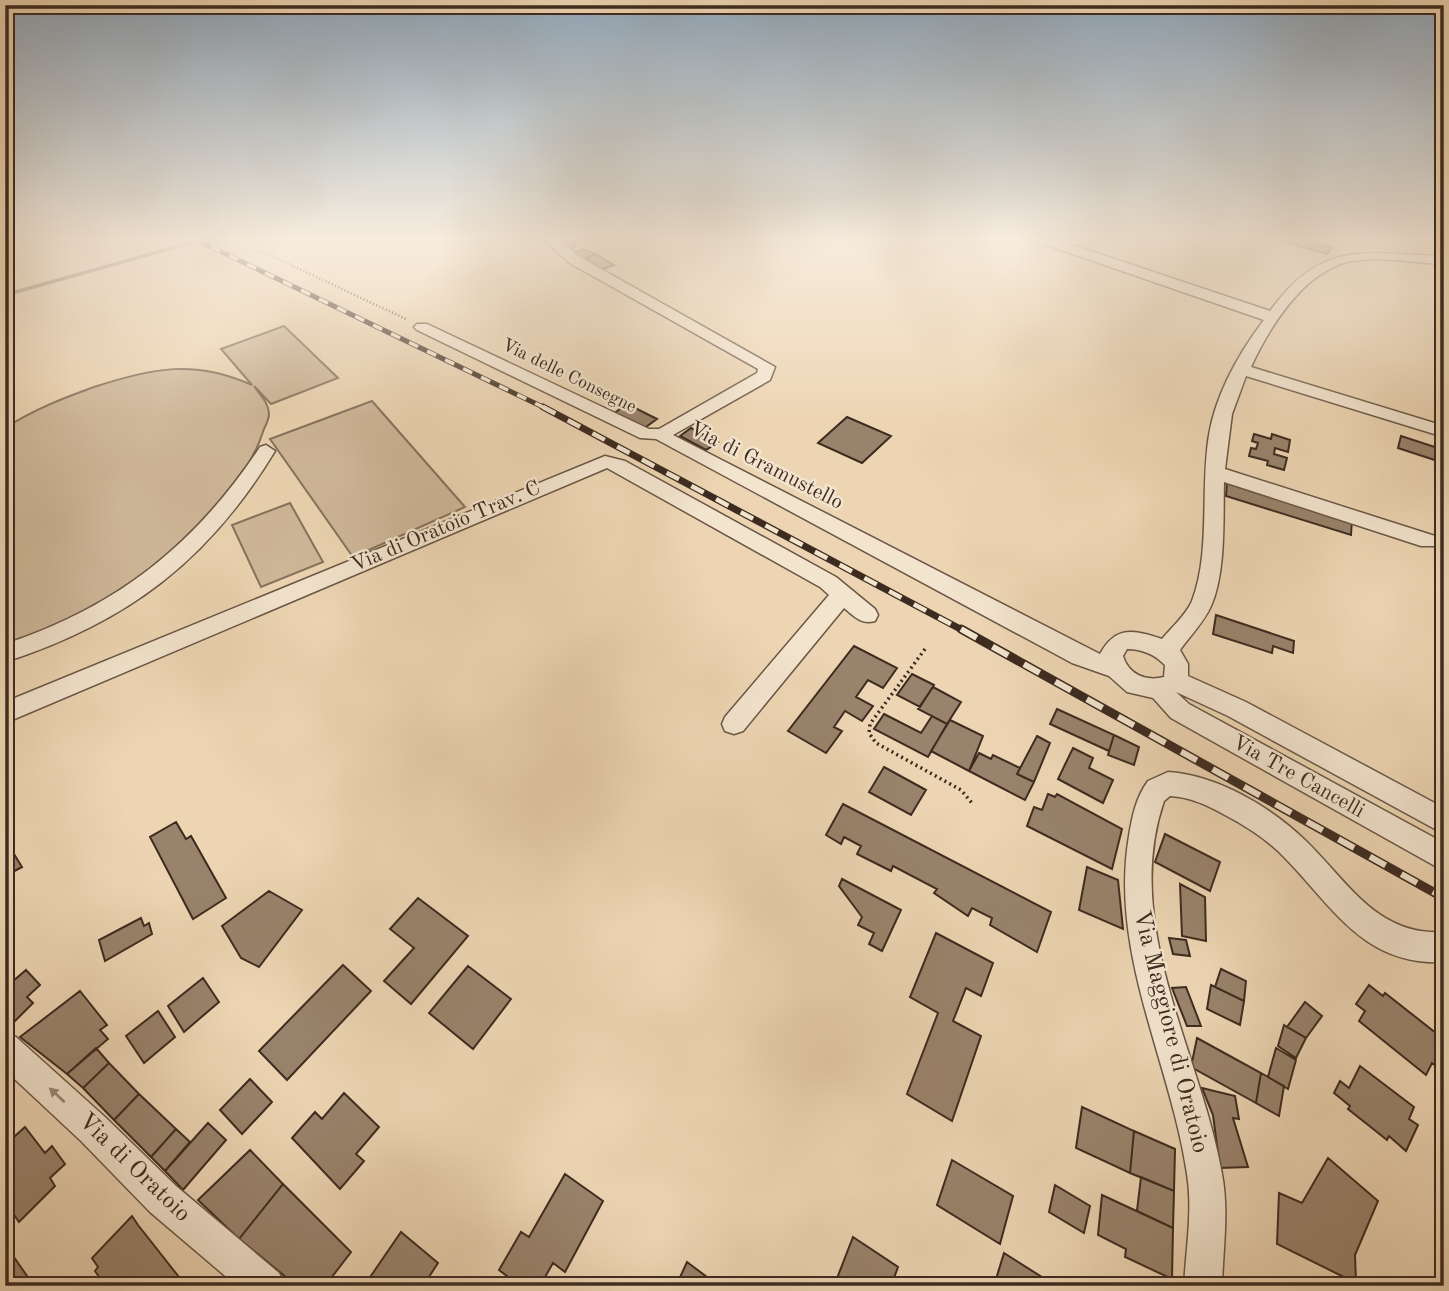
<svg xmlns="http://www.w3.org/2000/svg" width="1449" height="1291" viewBox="0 0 1449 1291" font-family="'Old Standard TT',serif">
  <rect width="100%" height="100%" fill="#edd5b3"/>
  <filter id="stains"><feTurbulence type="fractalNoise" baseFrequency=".00286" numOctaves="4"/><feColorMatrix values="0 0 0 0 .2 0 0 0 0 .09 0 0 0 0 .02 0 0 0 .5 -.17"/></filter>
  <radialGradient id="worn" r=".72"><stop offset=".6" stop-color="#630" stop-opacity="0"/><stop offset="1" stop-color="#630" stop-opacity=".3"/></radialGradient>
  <!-- green -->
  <path fill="#cfb89a" stroke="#86725d" stroke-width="2" d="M284 326 338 378 271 404 254 386C260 395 269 403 269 414 269 419 266 425 264 429 242 499 164 566 104 604 77 622 36 633 5 646V428C35 409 61 399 94 387 152 368 195 359 252 385L221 349Z
    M372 401 465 507 353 557 270 439Z
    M290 503 323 562 261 587 232 525Z"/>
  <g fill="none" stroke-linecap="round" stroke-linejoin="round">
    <!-- stream -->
    <path stroke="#836e5a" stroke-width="3.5" d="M5 295 193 242"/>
  </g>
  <!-- building -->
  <path fill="#99836c" stroke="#3d2b20" stroke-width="2" d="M556 238H569L577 246 566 249Z
    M1291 238H1296L1332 248 1327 254 1286 242Z
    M583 249 595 254 582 260 572 253Z
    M595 254 614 265 601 270 582 260Z
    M627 404 657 419 643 429 613 414Z
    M847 417 891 436 862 463 818 443Z
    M691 428 718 442 706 450 680 436Z
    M1254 434 1271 439 1272 434 1290 440 1288 452 1275 448 1274 454 1287 458 1284 470 1267 465 1268 461 1249 456 1251 448 1256 449 1258 443 1252 441Z
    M1401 436 1444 450V463L1398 448Z
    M1227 481 1352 519 1351 535 1226 496Z
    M1216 615 1294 641 1293 653 1273 646 1272 653 1213 634Z
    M854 646 897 668 883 688 868 680 856 697 873 706 862 721 845 711 834 727 842 731 826 753 788 731Z
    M912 674 934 685 920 707 897 695Z
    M933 687 961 702 947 724 918 709Z
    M1057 709 1114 735 1109 751 1050 724Z
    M884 714 921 733 932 716 947 724 928 757 874 729Z
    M950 720 983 736 969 771 931 751Z
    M1114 735 1139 747 1134 765 1108 755Z
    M1037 736 1050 743 1034 782 1017 774Z
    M1073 748 1093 758 1089 768 1113 780 1103 803 1058 779Z
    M979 753 991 759 993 755 1020 768 1017 774 1034 782 1025 800 969 771Z
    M884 767 926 790 911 815 869 792Z
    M1048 794 1055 797 1057 794 1122 829 1112 869 1027 826 1034 807 1042 810Z
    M843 804 1051 912 1037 952 990 925 992 918 972 908 968 916 934 893 937 889 893 866 891 871 857 854 861 846 844 837 841 844 826 835Z
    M176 822 186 839 191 836 226 898 193 919 150 837Z
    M1165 834 1220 862 1210 891 1155 862Z
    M14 854 22 867 5 876V859Z
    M1087 867 1118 880 1123 929 1079 910Z
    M842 879 901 910 882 951 869 944 874 933 858 925 862 917 839 886Z
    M1180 884 1205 897 1206 941 1182 936Z
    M269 891 302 910 259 967 241 958 222 926Z
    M418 898 468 936 411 1004 384 981 414 948 390 929Z
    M141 918 144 926 149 923 152 934 105 961 99 940Z
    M936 933 993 963 981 996 966 988 953 1021 981 1036 952 1121 907 1094 938 1013 910 997Z
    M1169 938 1186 940 1190 956 1173 954Z
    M343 965 371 991 287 1080 259 1051Z
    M468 966 511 999 473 1049 429 1013Z
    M1221 969 1246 981 1244 1001 1215 987Z
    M26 970 40 985 27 997 33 1003 9 1027 5 1024V988Z
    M203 978 219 1002 184 1032 168 1006Z
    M1211 985 1244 1001 1240 1025 1207 1009Z
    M1369 985 1383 996 1385 993 1441 1037 1438 1042 1444 1047V1058L1438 1068 1432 1063 1426 1075 1359 1021 1365 1011 1356 1004Z
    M1186 987 1201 1026H1187L1172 988Z
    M80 991 107 1025 100 1030 108 1039 67 1074 20 1037Z
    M1305 1002 1322 1016 1306 1038 1287 1027Z
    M158 1011 175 1037 144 1063 126 1036Z
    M1284 1025 1306 1038 1296 1058 1278 1046Z
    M1197 1038 1261 1073 1256 1103 1191 1067Z
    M96 1048 109 1063 83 1088 67 1074Z
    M1276 1048 1296 1060 1288 1089 1268 1077Z
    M109 1063 139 1094 114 1120 83 1088Z
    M1360 1066 1414 1107 1409 1119 1418 1125 1406 1151 1389 1136 1387 1140 1348 1109 1350 1106 1334 1093 1340 1081 1349 1088Z
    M1261 1073 1284 1086 1279 1116 1256 1103Z
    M250 1079 272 1102 242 1134 220 1110Z
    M1202 1088 1235 1096 1239 1119 1233 1118 1248 1167 1220 1168 1213 1115Z
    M344 1093 379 1127 356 1154 364 1161 340 1189 292 1138 315 1112 322 1119Z
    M139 1094 176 1129 151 1157 114 1120Z
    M1082 1107 1134 1131 1130 1173 1076 1148Z
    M208 1123 226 1140 183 1190 165 1171Z
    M25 1127 45 1153 52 1146 65 1164 50 1178 55 1186 19 1222 12 1212 5 1219V1145Z
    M176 1129 190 1142 165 1171 151 1157Z
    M1134 1131 1175 1149 1174 1191 1130 1173Z
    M250 1150 283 1184 239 1239 198 1200Z
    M1328 1158 1378 1201 1355 1255 1356 1283 1277 1244 1279 1193 1302 1203Z
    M952 1160 1013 1196 1000 1244 937 1205Z
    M565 1174 603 1201 565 1272 553 1263 540 1286H520L499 1270 521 1232 529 1237Z
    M1141 1177 1174 1191 1173 1228 1137 1211Z
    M283 1184 351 1252 325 1286H297L239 1239Z
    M1055 1185 1090 1206 1084 1233 1049 1212Z
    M1102 1195 1173 1228 1172 1279 1125 1257 1126 1249 1098 1235Z
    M132 1216 138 1225 186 1286H98L102 1281 95 1271 98 1267 92 1258Z
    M401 1232 438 1263 423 1286H364Z
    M853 1237 898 1267 891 1286H834Z
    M9 1250 34 1286H5V1254Z
    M1004 1253 1056 1286H1007L996 1279Z
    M687 1262 719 1286H676Z"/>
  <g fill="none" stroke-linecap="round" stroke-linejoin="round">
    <defs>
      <path id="minor" d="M543 238H557L578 256 775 367 770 380 673 435 1100 654C1116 625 1134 630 1162 639 1171 628 1186 615 1192 601 1211 552 1200 488 1209 435 1216 394 1239 353 1264 320L1035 241 1034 238H1052L1270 311C1323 238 1364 254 1444 256V264C1413 263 1377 255 1347 262 1302 274 1269 328 1251 367L1444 426V437L1246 376 1232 414 1225 469 1435 536 1438 541 1435 546H1421L1224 482C1223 518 1226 573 1211 606 1204 622 1190 636 1180 650L1188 664V676L1246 702 1444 808V834L1228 716 1176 692 1189 704 1444 843V871L1171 718 1153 698 1127 692 1109 676 1072 663 656 439 640 438 417 330 414 327 417 324H427L649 429H659L757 373 758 369 568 262ZM1127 649C1142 649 1154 654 1165 665L1164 677C1146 682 1128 674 1123 656Z
        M266 445 275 451C208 561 128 622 5 662V644C117 607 195 545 260 447Z
        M605 456 625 461 836 577 875 609 878 615 875 621C861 625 854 616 844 608L743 731 734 734 725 731 722 724 725 717 829 595 820 587 607 468 5 723V702Z
        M1168 772C1217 775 1271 807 1306 841 1348 882 1377 936 1444 932V962C1364 966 1333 907 1285 858 1268 840 1246 826 1225 815 1207 805 1190 797 1170 796L1164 801C1121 926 1201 1053 1222 1174 1229 1211 1223 1249 1222 1286H1184C1186 1249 1193 1211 1187 1174 1170 1060 1109 953 1129 836 1132 817 1136 797 1148 781Z
        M5 1032 16 1037 105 1117 176 1186 279 1273 285 1286H237L150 1212 81 1141 5 1070Z"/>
    </defs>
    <!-- minor casing -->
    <use href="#minor" stroke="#695645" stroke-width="3"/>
    <!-- path-far1 -->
    <path stroke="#3d2b20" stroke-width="2.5" stroke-dasharray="1 2.5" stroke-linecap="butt" d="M259 250 408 320"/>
    <!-- path -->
    <path stroke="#3d2b20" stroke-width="3.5" stroke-dasharray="2 3.5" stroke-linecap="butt" d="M925 649 870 724 869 733 876 743 961 790 972 803"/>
    <!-- minor -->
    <use href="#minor" fill="#f3e4ce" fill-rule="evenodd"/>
    <defs>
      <path id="rail-far2" d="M193 238 547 409"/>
      <path id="rail-far1" d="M543 407 964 631"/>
      <path id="rail" d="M961 629 1444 898"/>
    </defs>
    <!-- rail-far2 casing -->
    <use href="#rail-far2" stroke="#3d2b20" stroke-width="5"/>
    <!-- rail-far1 casing -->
    <use href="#rail-far1" stroke="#3d2b20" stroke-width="7"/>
    <!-- rail casing -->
    <use href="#rail" stroke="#3d2b20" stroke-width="9"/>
    <!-- rail-far2 -->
    <use href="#rail-far2" stroke="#f3e4ce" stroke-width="3.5" stroke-dasharray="10" stroke-linecap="butt"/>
    <!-- rail-far1 -->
    <use href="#rail-far1" stroke="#f3e4ce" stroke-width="4.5" stroke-dasharray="14" stroke-linecap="butt"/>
    <!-- rail -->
    <use href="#rail" stroke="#f3e4ce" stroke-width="6" stroke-dasharray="18" stroke-linecap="butt"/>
  </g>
  <!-- one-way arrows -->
  <defs><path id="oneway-solid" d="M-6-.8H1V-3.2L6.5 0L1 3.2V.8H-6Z" transform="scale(1.75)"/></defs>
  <use fill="#988877" href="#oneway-solid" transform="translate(57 1095) rotate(-137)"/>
  <!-- sky -->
  <linearGradient id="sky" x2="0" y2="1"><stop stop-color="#92aabf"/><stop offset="0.57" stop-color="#f7ecdd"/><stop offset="1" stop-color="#f7ecdd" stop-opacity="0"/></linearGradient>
  <rect width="1449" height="418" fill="url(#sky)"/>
  <g text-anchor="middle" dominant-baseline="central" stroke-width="5" stroke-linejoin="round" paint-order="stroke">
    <!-- far-street labels -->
    <g font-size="18" fill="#3d2b20" stroke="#f3e4ce">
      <text transform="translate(569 376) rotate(26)">Via delle Consegne</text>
    </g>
    <!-- street labels -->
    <g font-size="21" fill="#3d2b20" stroke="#f3e4ce">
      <text transform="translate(766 466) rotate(27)">Via di Gramustello</text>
      <text transform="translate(446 527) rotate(-23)">Via di Oratoio Trav. C</text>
      <text transform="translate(1298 777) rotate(29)">Via Tre Cancelli</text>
    </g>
    <!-- near-street labels -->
    <g font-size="24" fill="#3d2b20" stroke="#f3e4ce">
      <text transform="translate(1170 1032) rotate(76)">Via Maggiore di Oratoio</text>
      <text transform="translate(134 1168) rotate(44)">Via di Oratoio</text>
    </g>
  </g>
  <!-- margin -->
  <rect width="1449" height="1291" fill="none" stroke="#edd5b3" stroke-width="28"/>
  <rect x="7" y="7" width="1435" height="1277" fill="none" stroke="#3d2b20" stroke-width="3.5"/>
  <rect x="14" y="14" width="1421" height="1263" fill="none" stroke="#3d2b20" stroke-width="2"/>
  <rect width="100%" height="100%" filter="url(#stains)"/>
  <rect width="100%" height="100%" fill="url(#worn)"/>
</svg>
